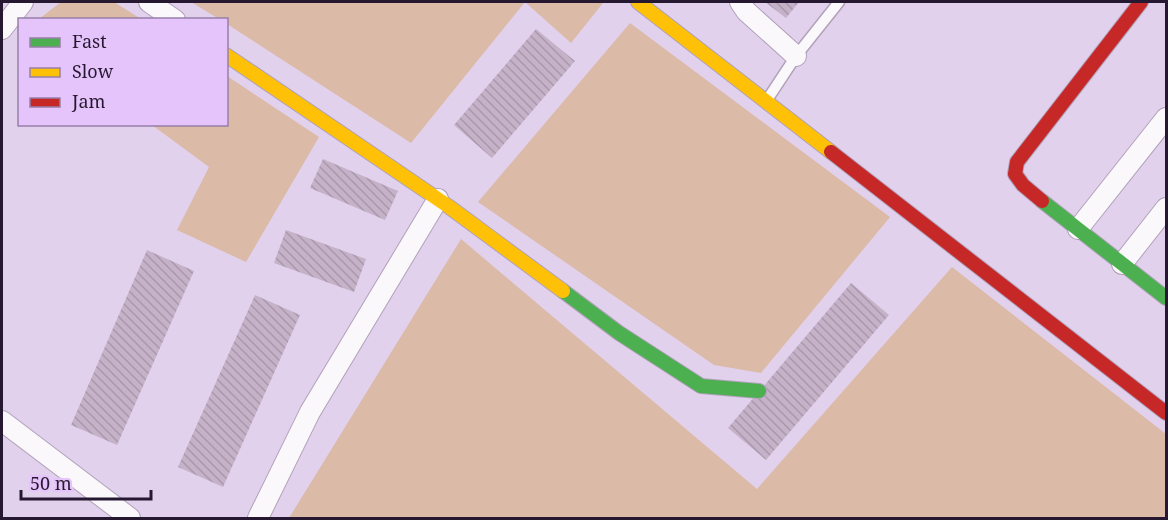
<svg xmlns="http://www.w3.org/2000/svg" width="1168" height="520" viewBox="0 0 1168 520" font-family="'Noto Serif',serif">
  <defs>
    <pattern id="building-back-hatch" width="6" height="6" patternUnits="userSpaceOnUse" patternTransform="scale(1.5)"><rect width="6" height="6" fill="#c5b2c8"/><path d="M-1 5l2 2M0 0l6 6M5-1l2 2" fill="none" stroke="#a998ac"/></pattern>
  </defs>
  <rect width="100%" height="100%" fill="#e2d1ed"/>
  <!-- green -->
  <path fill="#dbbaa7" d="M61 2H114L141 19H39Z
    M191 2H601L603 3 571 43 525 2 411 143 227 24 226 20 219 19Z
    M630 23 890 217 761 373 714 365 478 202Z
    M227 76 319 137 246 262 177 230 209 167 152 125 226 124Z
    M461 239 757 489 952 267 1166 434V518H289Z"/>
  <!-- building -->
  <path fill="url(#building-back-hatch)" d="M765 2H799L786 18Z
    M536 29 575 61 492 158 454 125Z
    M323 159 398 191 385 220 310 188Z
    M286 230 366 259 354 292 274 263Z
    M147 250 194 271 117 445 71 425Z
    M851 283 889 315 766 460 728 428Z
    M255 295 300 315 223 487 178 467Z"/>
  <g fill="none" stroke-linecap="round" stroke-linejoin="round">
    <defs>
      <path id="lane" d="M767 100 796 56 839 2"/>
      <path id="street" d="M149 2 175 20
        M740 2 746 11 796 56
        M2 29 23 2
        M1078 229 1166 118
        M1122 264 1166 208
        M2 421 130 518
        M258 518 310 412 438 199"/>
      <path id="fast" d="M1042 201 1166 298
        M563 291 619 333 701 386 759 391"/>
      <path id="slow" d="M638 2 831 152
        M226 55 448 206 563 291"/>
      <path id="jam" d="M831 152 1166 413
        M1042 201 1023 185 1015 174 1017 162 1141 2"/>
    </defs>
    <!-- lane casing -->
    <use href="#lane" stroke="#b0a1b9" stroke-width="13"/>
    <!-- street casing -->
    <use href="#street" stroke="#b0a1b9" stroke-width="22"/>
    <!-- fast casing -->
    <use href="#fast" stroke="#b0a1b9" stroke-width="16"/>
    <!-- slow casing -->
    <use href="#slow" stroke="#b0a1b9" stroke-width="16"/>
    <!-- jam casing -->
    <use href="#jam" stroke="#b0a1b9" stroke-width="16"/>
    <!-- lane -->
    <use href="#lane" stroke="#fbf8fc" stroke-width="10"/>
    <!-- street -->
    <use href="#street" stroke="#fbf8fc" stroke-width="20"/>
    <!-- fast -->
    <use href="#fast" stroke="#4caf50" stroke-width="14"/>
    <!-- slow -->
    <use href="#slow" stroke="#ffc107" stroke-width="14"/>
    <!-- jam -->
    <use href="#jam" stroke="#c62828" stroke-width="14"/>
  </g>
  <!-- border -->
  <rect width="1168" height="520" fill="none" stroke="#271831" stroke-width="6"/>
  <!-- legend -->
  <rect x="18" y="18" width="210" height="108" fill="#e4c4fa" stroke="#987faa" stroke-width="1.5"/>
  <rect x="30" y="38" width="30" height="9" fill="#4caf50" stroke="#987faa" stroke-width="1.5"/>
  <text x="72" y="48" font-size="18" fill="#271831">Fast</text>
  <rect x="30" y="68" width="30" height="9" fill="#ffc107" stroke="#987faa" stroke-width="1.5"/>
  <text x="72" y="78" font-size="18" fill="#271831">Slow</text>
  <rect x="30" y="98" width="30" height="9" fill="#c62828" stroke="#987faa" stroke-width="1.5"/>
  <text x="72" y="108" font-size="18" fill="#271831">Jam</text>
  <!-- scale -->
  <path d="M21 490v9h130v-9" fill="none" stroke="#271831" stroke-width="3"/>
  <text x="30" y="490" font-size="18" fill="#271831" stroke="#e4c4fa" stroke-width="4.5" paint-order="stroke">50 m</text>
</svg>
